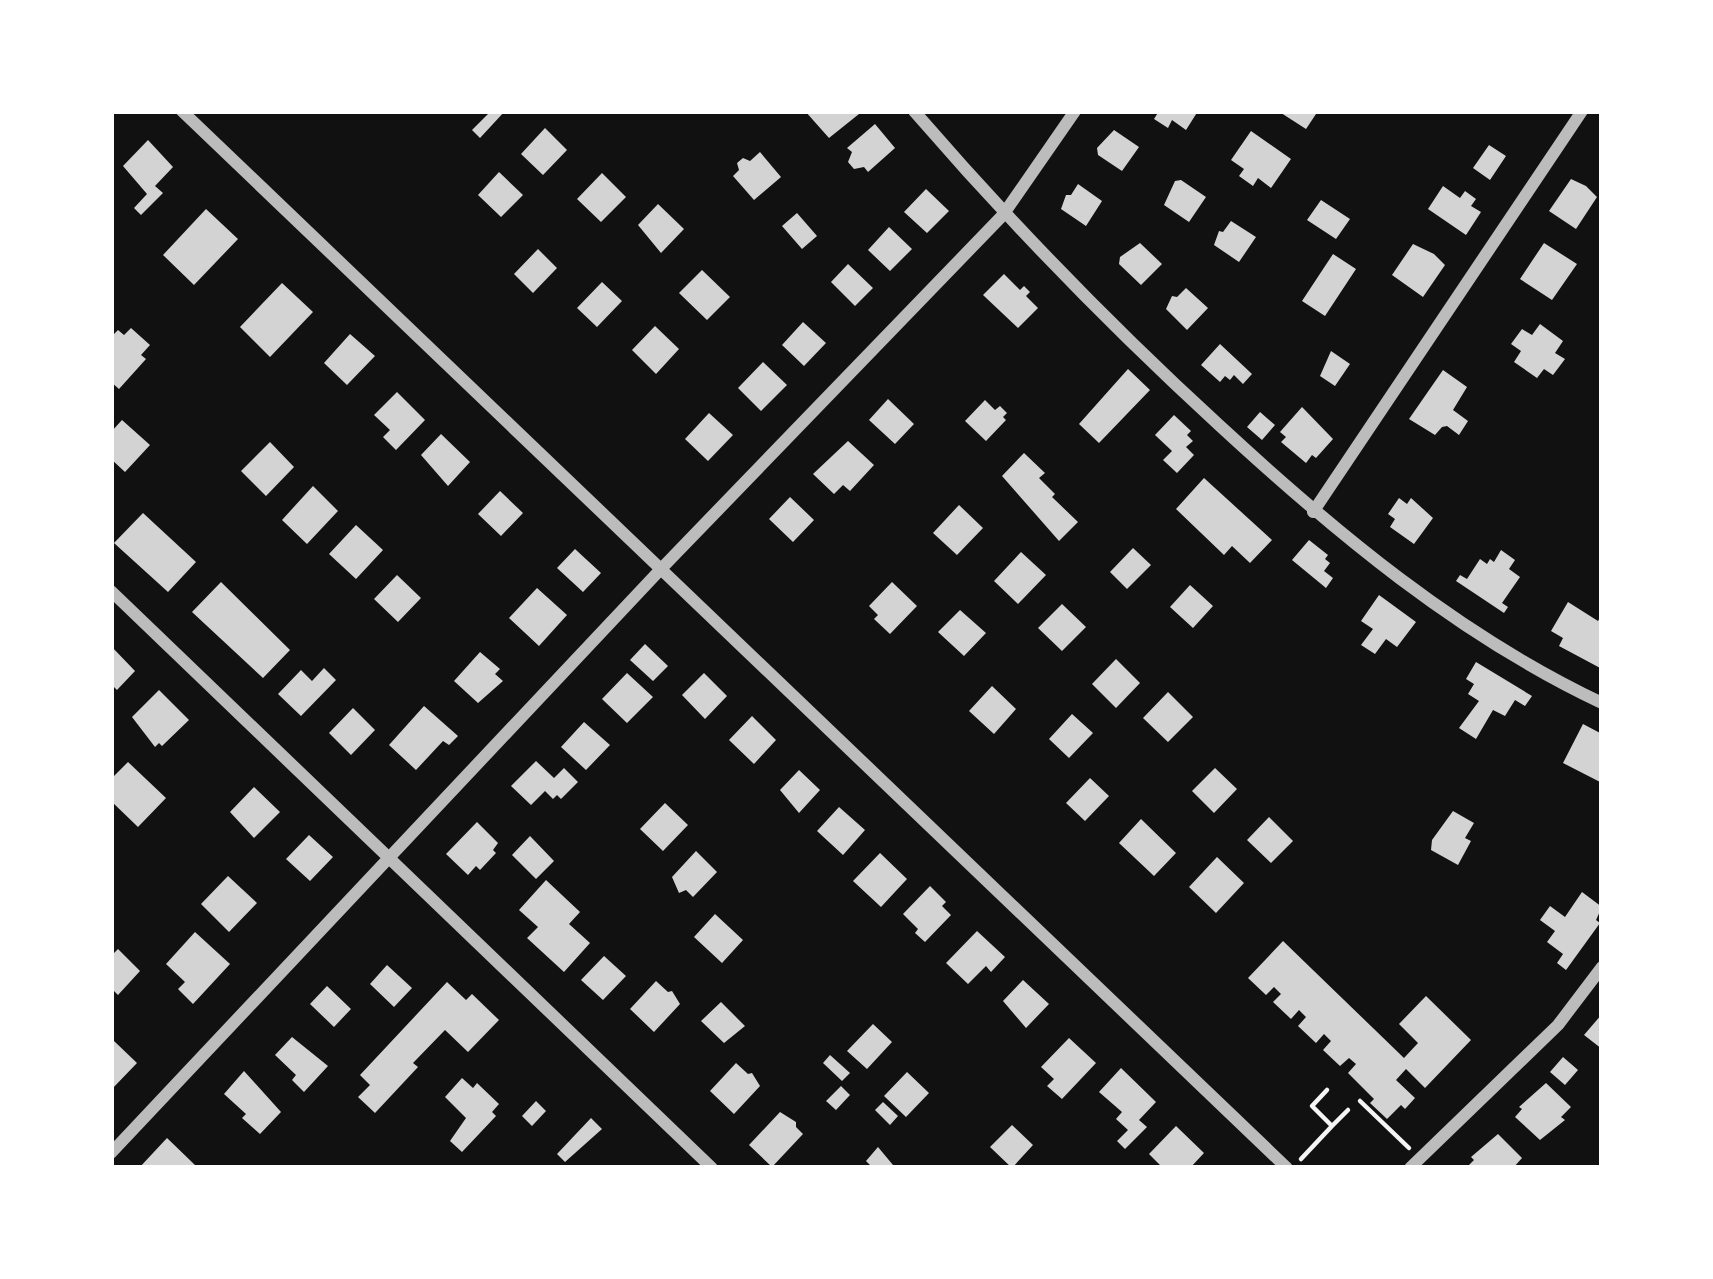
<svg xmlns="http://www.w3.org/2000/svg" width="1713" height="1279" viewBox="0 0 1713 1279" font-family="'Fira Sans Condensed',sans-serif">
  <rect width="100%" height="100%" fill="#111"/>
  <!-- building -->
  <path fill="#d3d3d3" d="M491 111H505L480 138 472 130Z
    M805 111H857L859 114 829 138Z
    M1159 111H1198L1186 130 1172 120 1168 128 1154 119Z
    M1278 111H1318L1306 129Z
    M875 124 895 148 868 172 864 167 854 169 848 162 852 152 847 148Z
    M545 128 567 150 543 175 521 154Z
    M1114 130 1139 147 1122 171 1098 155 1097 148Z
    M1251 131 1291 159 1271 188 1258 178 1253 186 1239 176 1244 169 1231 160Z
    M148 140 173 167 155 186 163 193 141 215 134 208 147 194 123 166Z
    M1489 145 1506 156 1490 180 1473 168Z
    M760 152 781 177 754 200 733 176 739 170 737 163 743 158 750 161Z
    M499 172 523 195 501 217 478 195Z
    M602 173 626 197 601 222 577 199Z
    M1571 179 1586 186 1597 197 1576 229 1549 211Z
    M1181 180 1206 197 1189 222 1164 205 1175 181Z
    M1078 184 1102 201 1086 226 1061 209 1066 195H1071Z
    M1443 186 1460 198 1465 191 1476 199 1471 206 1481 212 1466 235 1428 209Z
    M926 189 949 211 927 233 904 212Z
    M1321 200 1350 219 1336 239 1307 220Z
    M658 204 684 229 661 253 638 225Z
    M206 209 238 239 194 285 163 255Z
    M797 213 817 236 802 249 782 226Z
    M1231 221 1256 237 1239 262 1214 245 1219 231 1223 232Z
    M889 227 912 249 890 271 868 250Z
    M1140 243 1162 264 1141 285 1119 264 1120 257Z
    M1544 243 1577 264 1552 300 1520 279Z
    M1413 244 1434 254 1445 265 1423 297 1392 275Z
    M538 249 557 268 533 293 514 274Z
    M1333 254 1356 269 1325 316 1302 301Z
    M848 264 873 288 855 306 831 282Z
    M702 270 730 297 707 320 679 293Z
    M1004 274 1020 290 1024 286 1030 292 1026 296 1038 308 1018 328 983 295Z
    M602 282 622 301 597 327 577 308Z
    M282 283 313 312 270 357 240 327Z
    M1186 288 1208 308 1187 330 1166 309 1172 296 1177 297Z
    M803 322 826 343 804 366 782 345Z
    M1540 324 1563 341 1555 353 1565 359 1553 375 1544 369 1537 378 1514 362 1521 351 1511 344 1522 329 1532 335Z
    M655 326 679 349 656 374 632 350Z
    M131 328 150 345 141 355 146 359 119 389 111 382V337L118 330 124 335Z
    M350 334 375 356 347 385 324 363Z
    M1220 344 1252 374 1243 384 1234 375 1230 380 1225 376 1220 382 1201 365Z
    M1331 351 1350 364 1335 386 1320 376Z
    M763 362 787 385 761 411 738 388Z
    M1128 369 1150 390 1099 443 1079 424Z
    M1443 370 1467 387 1453 410 1468 421 1459 435 1447 426 1442 427 1435 435 1409 419Z
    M397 392 425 420 396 450 383 437 390 430 374 415Z
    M888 399 914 424 895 444 869 420Z
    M985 400 995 410 1000 406 1007 413 1003 417 1006 420 986 441 965 421Z
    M1302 407 1333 439 1316 458 1312 455 1306 463 1281 442 1286 437 1280 432Z
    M1260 412 1275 425 1262 440 1247 427Z
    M709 413 733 435 708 461 685 439Z
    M1174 415 1191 431 1187 435 1193 441 1186 447 1194 455 1177 473 1163 460 1172 451 1155 435Z
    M122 420 150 445 125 472 111 459V432Z
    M441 434 470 462 448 486 421 455Z
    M848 441 874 465 850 491 843 485 834 494 813 474Z
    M270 442 294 467 266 496 241 471Z
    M1024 453 1045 473 1039 478 1055 494 1052 497 1078 522 1059 541 1002 476Z
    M1204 478 1272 540 1250 563 1232 546 1224 555 1176 509Z
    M313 486 338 511 307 544 282 520Z
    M500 491 523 513 501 536 478 514Z
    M790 497 814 520 793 542 769 519Z
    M1399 498 1407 504 1411 498 1433 518 1414 544 1390 527 1395 519 1388 514Z
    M959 505 983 528 957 555 933 533Z
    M143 513 196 562 168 592 114 543Z
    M356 525 383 550 356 579 329 554Z
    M1309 540 1328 555 1325 559 1330 563 1324 571 1333 578 1326 588 1292 560Z
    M1133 548 1151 565 1127 589 1110 572Z
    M575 549 601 573 583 592 557 568Z
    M1501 550 1515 560 1509 569 1520 577 1502 603 1508 607 1504 613 1456 581 1460 575 1467 579 1480 559 1487 564 1490 559 1494 562Z
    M1021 552 1046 575 1018 604 994 581Z
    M397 575 421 598 398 622 374 599Z
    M221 582 290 650 263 678 192 612Z
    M892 582 917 606 890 634 874 619 878 615 869 606Z
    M1190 585 1213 606 1193 628 1170 607Z
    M537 588 567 615 539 646 509 618Z
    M1379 595 1416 622 1397 647 1386 639 1375 654 1361 645 1373 629 1361 621Z
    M1568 602 1598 621 1602 614V669L1559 646 1563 638 1551 631Z
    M1062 604 1086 627 1062 651 1038 628Z
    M960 610 986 633 964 656 938 632Z
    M645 644 668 666 653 681 630 660Z
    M111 646 135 671 117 690 111 684Z
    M480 652 500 669 495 674 503 681 478 703 454 681Z
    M1116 659 1140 683 1116 708 1092 684Z
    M1476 662 1532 696 1525 706 1515 700 1505 716 1493 710 1476 739 1459 728 1479 701 1468 694 1474 684 1466 679Z
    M324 668 336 680 301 716 278 694 301 670 312 681Z
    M627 673 653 697 627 723 602 699Z
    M704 673 727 696 705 719 682 695Z
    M992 686 1016 709 994 734 969 711Z
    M159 690 189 720 162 746 159 743 155 747 132 717Z
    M1168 692 1193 717 1168 742 1143 718Z
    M424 706 458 736 449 745 443 741 416 770 389 745Z
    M353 708 375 730 351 755 329 733Z
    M1072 714 1093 733 1069 758 1049 739Z
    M752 716 776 740 754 764 729 740Z
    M584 722 610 745 586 770 561 747Z
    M1583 724 1602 734V783L1563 763Z
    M536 761 554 778 564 768 578 782 561 799 557 795 553 799 545 791 531 805 511 786Z
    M128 762 166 798 138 827 111 801V779Z
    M1215 768 1237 789 1214 813 1192 791Z
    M799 770 820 790 799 813 780 790Z
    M1090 778 1109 796 1085 821 1066 803Z
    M254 787 280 812 254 838 230 812Z
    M665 803 688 825 663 851 640 829Z
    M839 807 865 830 843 855 817 831Z
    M1453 811 1474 823 1465 838 1471 841 1458 865 1431 850 1432 840Z
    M1269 817 1293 841 1271 863 1247 840Z
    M1141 819 1176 853 1154 876 1119 843Z
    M477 822 498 843 493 850 496 853 480 870 476 866 468 875 446 854Z
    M309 835 333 857 310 881 286 859Z
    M530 836 554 861 536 879 512 855Z
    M696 851 717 872 693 897 686 890 679 893 672 877Z
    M880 853 907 879 881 907 853 881Z
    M1217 857 1244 883 1216 913 1189 887Z
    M228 876 257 903 229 932 201 904Z
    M546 880 580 912 569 924 590 943 564 972 527 938 538 927 519 910Z
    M930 886 946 902 942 906 951 915 925 942 915 933 918 929 903 914Z
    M1582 892 1602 907 1596 920 1600 923 1566 970 1557 963 1563 954 1547 942 1555 931 1540 920 1550 906 1565 917Z
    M715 914 743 940 722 963 694 937Z
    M977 931 1005 957 991 972 986 966 968 984 946 963Z
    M195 932 230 964 193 1004 178 989 185 982 166 964Z
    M1283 941 1404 1058 1418 1043 1399 1024 1426 996 1471 1040 1425 1088 1406 1069 1396 1080 1415 1098 1405 1109 1401 1105 1387 1119 1370 1103 1374 1099 1348 1073 1356 1064 1349 1058 1340 1066 1323 1050 1331 1041 1324 1034 1316 1043 1298 1026 1306 1017 1299 1010 1291 1019 1273 1002 1281 994 1274 987 1266 995 1248 978Z
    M118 949 140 971 118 995 111 988V956Z
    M604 956 626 976 603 1000 581 980Z
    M387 965 412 988 394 1007 370 984Z
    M1023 980 1049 1004 1026 1028 1003 1001Z
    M656 981 668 992 672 991 680 1004 654 1032 630 1009Z
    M447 982 466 1000 472 994 499 1020 468 1052 445 1030 413 1063 418 1067 375 1113 358 1097 370 1085 360 1075Z
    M327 986 351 1009 334 1027 310 1004Z
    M721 1002 745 1026 724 1043 701 1021Z
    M1602 1014V1049L1584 1035Z
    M873 1024 892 1042 867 1069 847 1051Z
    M292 1037 328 1066 304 1092 292 1080 296 1075 275 1055Z
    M1069 1038 1096 1063 1062 1099 1047 1086 1054 1079 1041 1067Z
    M114 1041 137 1063 111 1090V1044Z
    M830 1055 850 1073 842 1081 823 1063Z
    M1563 1057 1578 1070 1565 1085 1550 1072Z
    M736 1063 748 1074 752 1073 760 1086 734 1114 710 1091Z
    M1121 1068 1156 1102 1139 1120 1147 1127 1125 1149 1117 1141 1128 1130 1116 1119 1122 1112 1099 1092Z
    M244 1071 281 1112 260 1134 242 1118 246 1114 224 1094Z
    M907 1072 929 1093 906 1117 884 1096Z
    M462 1078 473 1088 477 1083 499 1104 492 1112 496 1116 462 1152 450 1141 466 1118 445 1097Z
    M1546 1083 1571 1107 1561 1117 1565 1120 1540 1140 1515 1117 1522 1109 1519 1107Z
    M841 1086 850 1095 836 1110 826 1101Z
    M536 1101 546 1111 532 1126 522 1116Z
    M883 1102 898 1116 890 1125 875 1110Z
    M780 1112 796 1122V1127L803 1134 772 1167 749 1145Z
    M591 1118 602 1129 565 1162 557 1154Z
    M1012 1125 1033 1145 1012 1168 990 1147Z
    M1176 1126 1204 1153 1190 1168H1163L1149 1154Z
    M1498 1134 1522 1158 1513 1168H1466L1474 1160 1471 1157Z
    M167 1138 195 1165 139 1168Z
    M878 1147 893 1165 890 1168H873L866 1161Z"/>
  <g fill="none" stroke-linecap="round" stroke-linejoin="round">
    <!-- path -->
    <path stroke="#f5f5f5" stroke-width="4.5" d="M1360 1101 1409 1148
      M1332 1126 1348 1110
      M1301 1159 1332 1126 1312 1106 1327 1090"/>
    <!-- minor -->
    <path stroke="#bcbcbc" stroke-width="12" d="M182 111 1287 1168
      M914 111C1010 222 1111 326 1219 425 1335 532 1458 635 1602 703
      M1313 512 1582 111
      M111 591 712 1168
      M111 1153 660 570 1003 215 1075 111
      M1410 1168 1558 1025 1602 967"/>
  </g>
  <!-- border -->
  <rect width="1713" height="1279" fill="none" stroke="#ffffff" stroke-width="228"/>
</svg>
